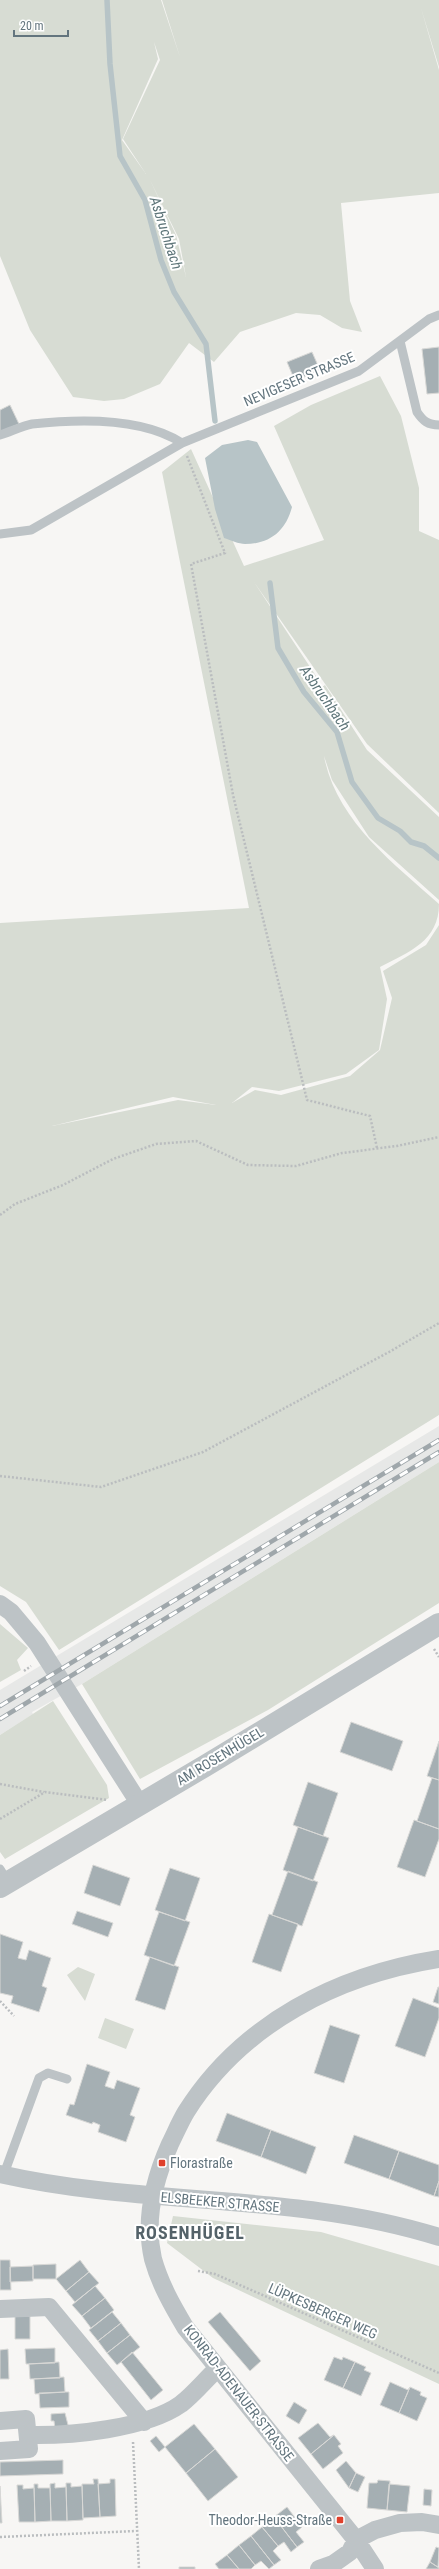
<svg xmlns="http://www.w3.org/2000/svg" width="439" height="2569" viewBox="0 0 439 2569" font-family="'Roboto Condensed',sans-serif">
  <rect width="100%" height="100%" fill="#f7f6f4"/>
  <!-- built -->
  <path fill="#e7e8e7" d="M439 1426V1462L82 1684 32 1712 33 1714 0 1735V1690Z"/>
  <!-- green -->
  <path fill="#d7dcd3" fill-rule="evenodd" d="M0 0H161L180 57 162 0H439V67L421 8 439 70V193L341 203 350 301 362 332 342 328 320 315 296 313 240 332 214 362 189 343 160 384 124 399 104 401 73 397 30 330 0 256ZM154 42 160 60 123 139 146 174 122 140 158 59ZM150 180 179 239 186 277 176 235Z
    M380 376 401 416 419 488V531L439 540V813L367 744 254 582 316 676 313 694 325 685 367 750 439 817V900L369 837 332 780 324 756C336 820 393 863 439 904 439 941 409 952 380 967L387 999 379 1050 346 1074 279 1091 252 1087 232 1103 255 1090 281 1095 350 1076 380 1050 392 998 383 971 426 945 439 925V1415L59 1650 26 1602 0 1586V923L249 908 162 472 191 449 244 566 324 540 274 426 311 405ZM173 1097 216 1105 178 1100 52 1126Z
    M439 1462V1603L268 1710 140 1779 82 1684Z
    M0 1624 28 1648 17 1660 21 1670 0 1682Z
    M53 1701 107 1785 109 1798 5 1859 0 1852V1735Z
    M78 1967 95 1974 85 2001 67 1975Z
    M105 2018 134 2029 126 2049 98 2038Z
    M173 2216 321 2232 439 2266V2384L213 2278 167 2243Z"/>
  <!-- water -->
  <path fill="#b7c4c7" d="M248 440 257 442 292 507C286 530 271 544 245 544 239 544 230 540 224 538L215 509 205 458 222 445Z"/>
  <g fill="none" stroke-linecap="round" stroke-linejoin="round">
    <!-- stream -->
    <path stroke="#b7c4c7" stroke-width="5.5" d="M107 0 110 64 120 156 145 200 161 260 174 292 206 344 215 421
      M270 583 278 648 304 692 337 732 352 782 378 818 400 831 411 842 424 846 439 858"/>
  </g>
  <!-- building -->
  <path fill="#a5afb3" stroke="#d8d8d6" d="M439 347V393L427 394 422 349Z
    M312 352 320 370 295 381 287 362Z
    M10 405 19 424 0 432V410Z
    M351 1722 403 1741 392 1771 340 1752Z
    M439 1741V1780L427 1776Z
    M432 1778 439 1780V1829L417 1821Z
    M308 1782 338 1793 323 1836 293 1825Z
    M414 1820 439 1829V1839L425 1877 397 1867Z
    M298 1827 329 1838 313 1881 283 1870Z
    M93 1865 130 1878 120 1906 84 1893Z
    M170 1868 200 1878 185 1921 155 1910Z
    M288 1871 318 1882 302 1926 272 1915Z
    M77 1911 113 1923 108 1937 72 1924Z
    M159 1912 190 1922 174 1966 144 1955Z
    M269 1914 298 1924 281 1972 252 1962Z
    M0 1934 23 1942 18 1958 26 1960 29 1950 51 1958 42 1986 47 1988 39 2012 11 2003 13 1996 0 1993Z
    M150 1957 179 1967 165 2010 135 2000Z
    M438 1987H439V2004L433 2002Z
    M413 1998 439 2008V2018L425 2057 395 2046Z
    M330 2025 360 2035 344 2083 314 2073Z
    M87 2064 110 2072 105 2086 114 2089 117 2080 140 2088 130 2115 135 2117 126 2142 98 2132 100 2125 93 2122 92 2124 66 2115 70 2104 74 2105Z
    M227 2113 271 2130 261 2157 216 2141Z
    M271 2130 316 2147 306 2174 261 2157Z
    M354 2135 399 2151 389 2179 344 2163Z
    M399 2151 439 2165V2181L434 2196 389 2179Z
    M439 2181V2197L434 2196Z
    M0 2260H10L11 2290H0Z
    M80 2260 89 2272 66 2291 56 2279Z
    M56 2264V2279H33V2265Z
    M33 2266V2281L10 2282V2267Z
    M89 2272 99 2283 75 2302 66 2291Z
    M95 2286 105 2298 82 2316 72 2305Z
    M105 2298 114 2310 91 2328 82 2316Z
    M112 2312 121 2323 98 2341 89 2330Z
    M220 2312 261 2361 250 2371 208 2322Z
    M15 2316H30V2339H15Z
    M121 2323 130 2335 107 2353 98 2341Z
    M130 2335 140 2347 117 2365 107 2353Z
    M55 2348V2363L26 2364 25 2349Z
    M8 2349 9 2379H0V2350Z
    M132 2352 163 2390 151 2400 121 2362Z
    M334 2357 342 2360 343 2357 355 2362 343 2388 324 2380Z
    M59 2362 60 2378 30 2379 29 2364Z
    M355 2362 366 2367 364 2370 371 2373 361 2396 343 2388Z
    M64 2377 65 2392 35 2394 34 2379Z
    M390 2382 408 2390 410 2387 399 2413 380 2405Z
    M410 2387 421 2392 420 2395 427 2398 417 2421 399 2413Z
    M65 2392H69V2407L40 2408 39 2393Z
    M294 2402 307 2410 299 2424 286 2416Z
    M65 2413 69 2429H55L54 2421H51V2414Z
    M318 2423 330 2437 334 2435 311 2454 298 2438Z
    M194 2424 215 2449 186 2473 165 2447Z
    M334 2435 341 2444 338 2446 343 2453 323 2469 311 2454Z
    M156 2436 165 2447 159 2452 150 2441Z
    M215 2449 238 2477 208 2501 186 2473Z
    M63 2460V2474L0 2476V2462Z
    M346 2461 356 2473 349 2488 336 2470Z
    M356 2473 365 2477 358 2492 349 2488Z
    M93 2479H98L100 2517 83 2518 82 2484H94Z
    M110 2479H115L116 2516 100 2517 98 2484 110 2483Z
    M378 2480 390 2481 387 2510 367 2508 369 2483H377Z
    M55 2483V2488L66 2487 67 2521H51L50 2484Z
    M66 2483H71V2487L82 2486 83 2520 67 2521Z
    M34 2484H38V2488H50L51 2521 35 2522Z
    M389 2484 410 2486 407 2512 387 2510Z
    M17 2485H23V2489L34 2488 35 2522H19Z
    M0 2486 2 2523H0Z
    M424 2489 432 2490 431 2506 423 2505Z
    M287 2507 302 2527 296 2532 304 2542 297 2547 274 2517Z
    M274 2517 297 2547 291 2552 284 2542 278 2546 262 2527Z
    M262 2527 278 2546 273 2551 281 2560 274 2565 251 2536Z
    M251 2536 274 2565 269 2569 261 2561 255 2565 239 2545Z
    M239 2545 255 2565 251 2569H239L227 2555Z
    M436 2547 439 2548 438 2567 430 2562Z
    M227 2555 239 2569H219L215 2564Z
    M430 2562 439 2568V2569H426Z
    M179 2567H195V2569H179Z"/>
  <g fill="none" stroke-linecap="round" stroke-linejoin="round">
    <!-- path -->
    <path stroke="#babdbf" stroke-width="2.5" stroke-dasharray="2 2" stroke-linecap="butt" d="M187 456 225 553 191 564 233 795 307 1100 370 1116 377 1148
      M0 1215 15 1204 63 1185 113 1159 156 1144 196 1141 248 1165 296 1166 342 1153 397 1146 439 1137
      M0 1476 101 1487 203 1452 389 1352 439 1323
      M434 1649 439 1657
      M24 1671 31 1666
      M0 1784 44 1792
      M0 1819 45 1792 108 1800
      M0 2001 14 2016
      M198 2271 215 2274 439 2373
      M133 2442 139 2569
      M0 2537 136 2531"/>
    <!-- service -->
    <path stroke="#bdc3c6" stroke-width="9" d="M400 341 417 412C423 421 428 425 439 425
      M0 435C10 432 22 426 32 424 78 419 142 417 182 443
      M0 534 31 530 182 443 359 371 429 319 439 315
      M0 1869 8 1882
      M4 2174 39 2078 48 2073 67 2079"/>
    <!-- minor -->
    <path stroke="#bdc3c6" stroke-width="18" d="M0 1604 11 1612 37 1643 139 1803
      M0 2174C145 2207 297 2192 439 2237
      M0 2309 49 2307 144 2422
      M0 2421 26 2419 29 2449 0 2451
      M28 2435C70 2436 146 2429 181 2404 194 2394 206 2379 218 2368
      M319 2569 333 2564 350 2552 356 2540 375 2530 400 2523 422 2522 439 2525
      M375 2569 356 2540 185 2327C172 2305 160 2284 153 2259 144 2220 154 2180 170 2144 175 2134 180 2122 186 2112 242 2023 338 1975 439 1959"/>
    <!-- tertiary -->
    <path stroke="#bdc3c6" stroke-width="22" d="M0 1887 205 1766 439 1624"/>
    <defs>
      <path id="rail" d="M0 1706 439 1440
        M0 1719 439 1452"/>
    </defs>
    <!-- rail casing -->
    <use href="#rail" stroke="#9fa7ab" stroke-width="4.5"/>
    <!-- rail -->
    <use href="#rail" stroke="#fff" stroke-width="3" stroke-dasharray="9" stroke-linecap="butt"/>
  </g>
  <!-- markers -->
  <g fill="#df402c" stroke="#fff" stroke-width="1.5">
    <rect x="158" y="2159" width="8" height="8" rx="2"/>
    <rect x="336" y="2516" width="8" height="8" rx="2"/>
  </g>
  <g text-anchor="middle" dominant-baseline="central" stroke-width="4" stroke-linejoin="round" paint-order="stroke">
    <!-- street labels -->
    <g font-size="14" fill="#63757e" stroke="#fff">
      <text transform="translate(299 379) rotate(-23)">NEVIGESER STRASSE</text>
      <text transform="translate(220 1756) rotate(-31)">AM ROSENHÜGEL</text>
      <text transform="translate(220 2202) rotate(5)">ELSBEEKER STRASSE</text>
      <text transform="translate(323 2311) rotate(24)">LÜPKESBERGER WEG</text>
      <text transform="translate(239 2393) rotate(52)">KONRAD-ADENAUER-STRASSE</text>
    </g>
    <!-- poi labels -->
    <g font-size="14" fill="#63757e" stroke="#fff" text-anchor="start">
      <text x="170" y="2163">Florastraße</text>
      <text x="332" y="2520" text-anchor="end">Theodor-Heuss-Straße</text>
    </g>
    <!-- water labels -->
    <g font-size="15" font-style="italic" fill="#5e7579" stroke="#fff">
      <text transform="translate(166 233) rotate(72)">Asbruchbach</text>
      <text transform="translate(325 698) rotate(55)">Asbruchbach</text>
    </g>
    <!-- district labels -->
    <g font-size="18" font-weight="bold" letter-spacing="1" fill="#546269" stroke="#fff">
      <text x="190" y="2232">ROSENHÜGEL</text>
    </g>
  </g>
  <!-- scale -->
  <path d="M14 30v6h54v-6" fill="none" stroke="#63757e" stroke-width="2"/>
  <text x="20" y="30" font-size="12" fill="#63757e" stroke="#ffffff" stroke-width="3" paint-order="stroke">20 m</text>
</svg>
